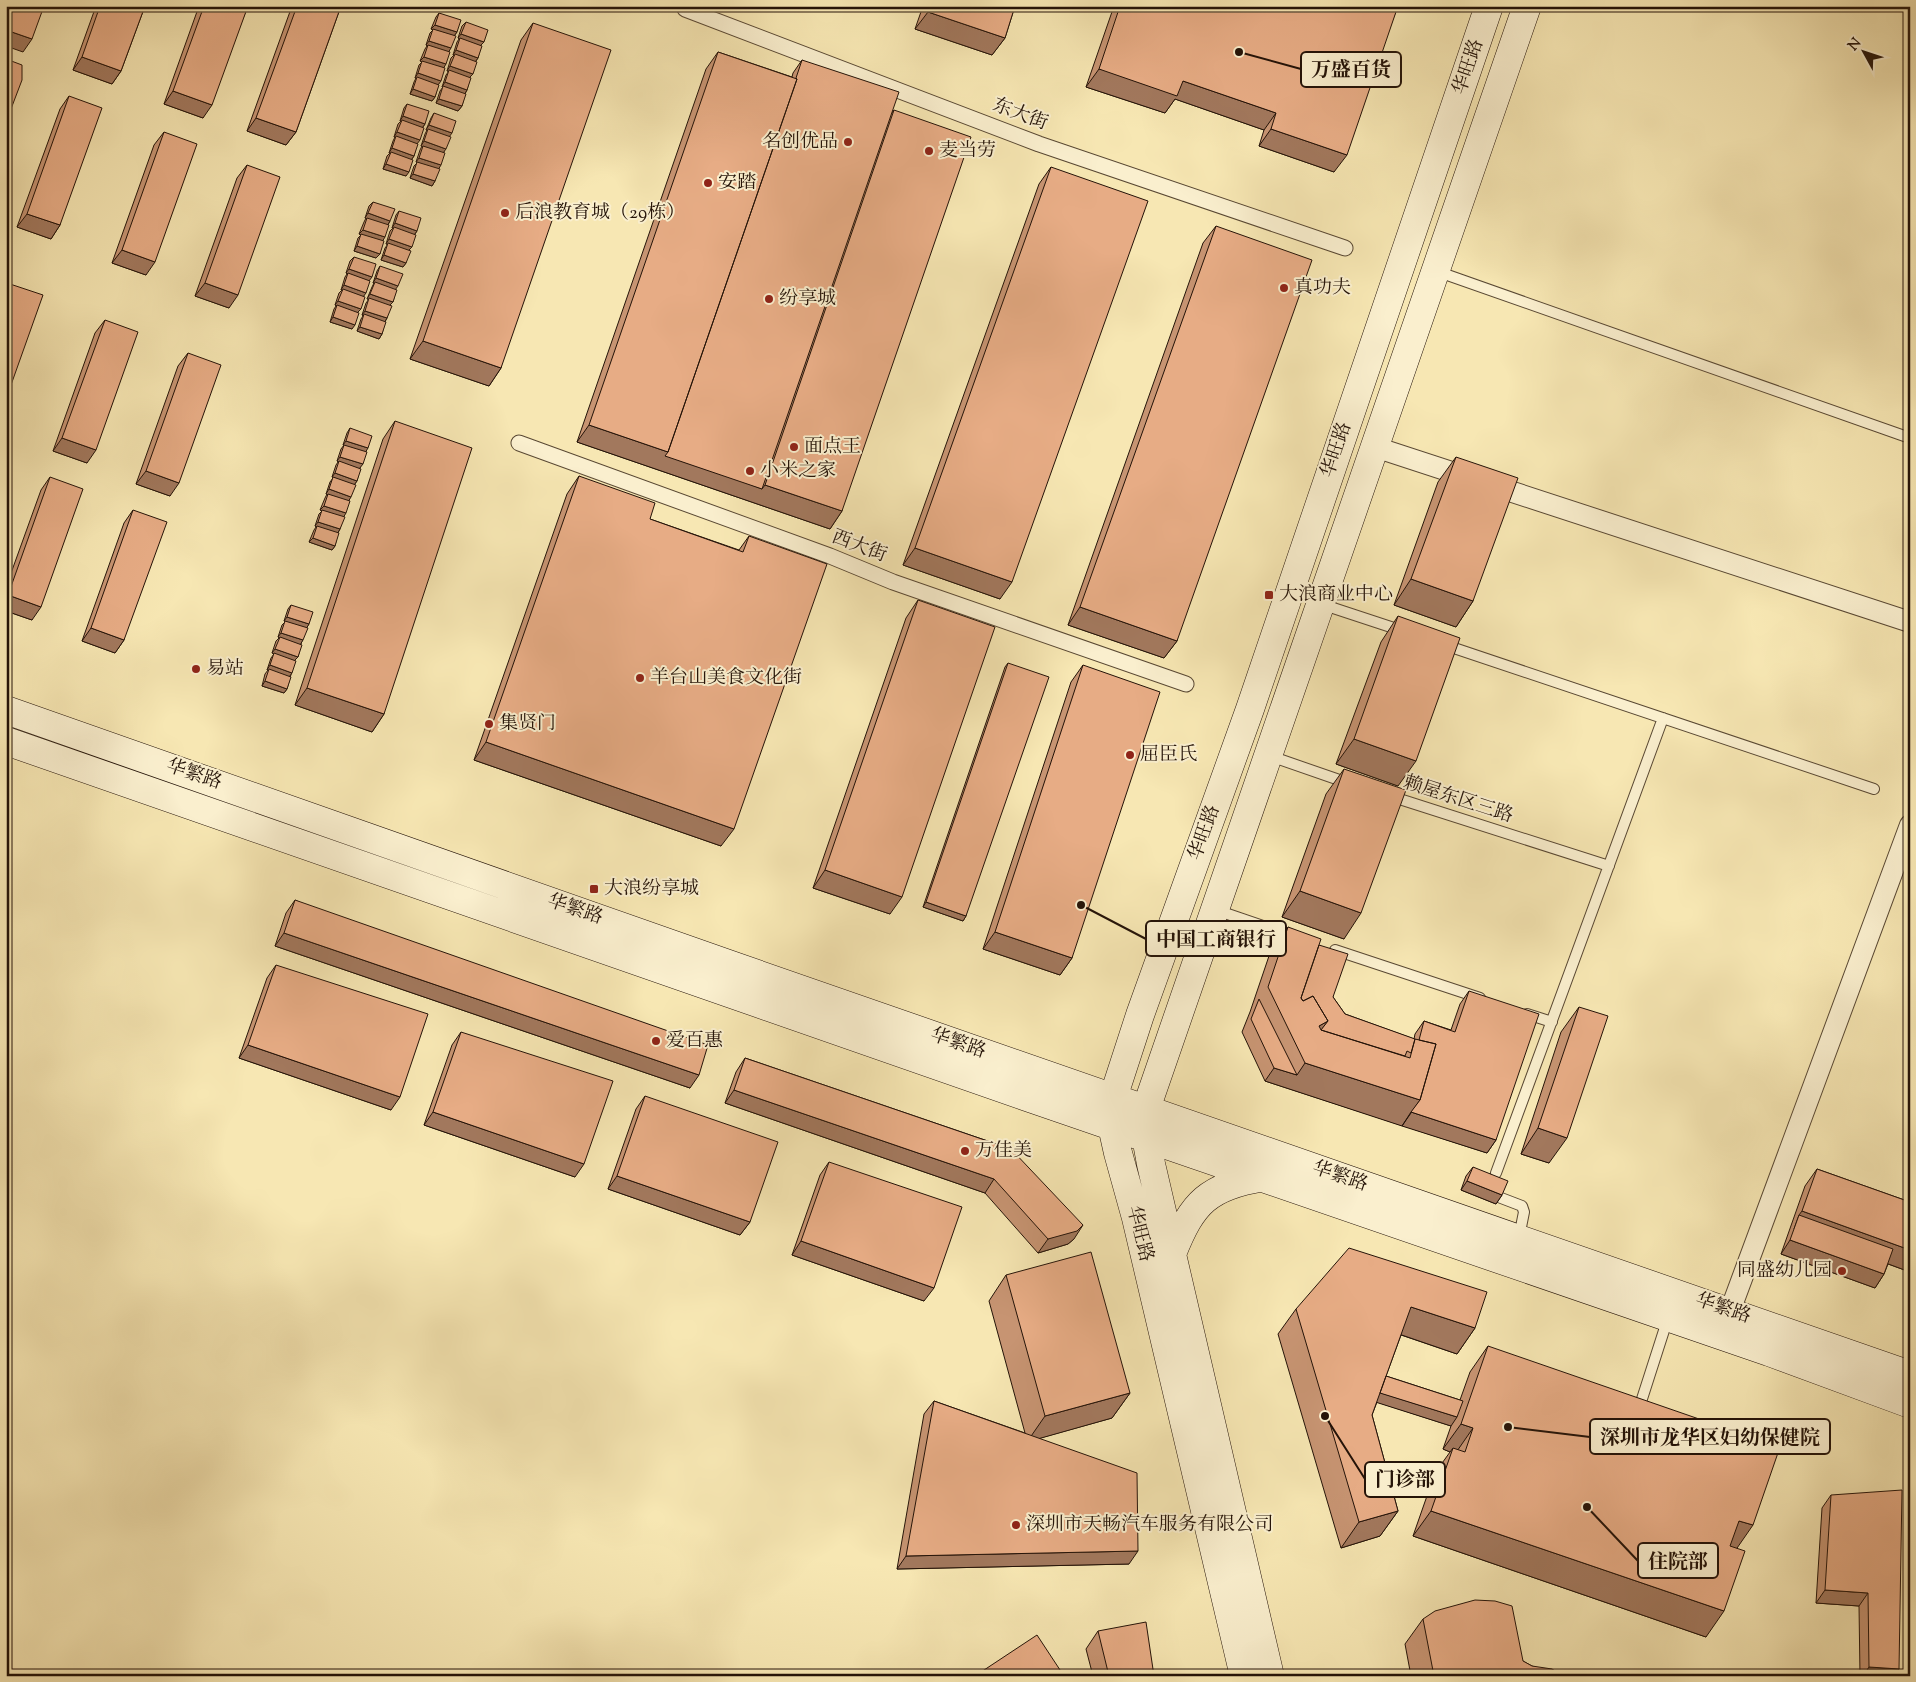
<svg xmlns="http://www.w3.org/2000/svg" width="1916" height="1682" viewBox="0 0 1916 1682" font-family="'Sorts Mill Goudy','Noto Serif SC',serif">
  <rect width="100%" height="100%" fill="#f7e7b3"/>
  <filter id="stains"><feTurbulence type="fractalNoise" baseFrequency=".004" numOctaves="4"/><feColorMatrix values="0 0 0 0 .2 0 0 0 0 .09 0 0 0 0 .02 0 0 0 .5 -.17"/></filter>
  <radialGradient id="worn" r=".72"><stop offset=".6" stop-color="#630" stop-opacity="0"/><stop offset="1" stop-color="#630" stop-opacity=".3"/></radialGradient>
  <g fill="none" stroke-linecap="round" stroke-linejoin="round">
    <defs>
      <path id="service" d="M1436 271 1910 438
        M1321 604 1403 631
        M1445 645 1874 789
        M1270 756 1348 783
        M1390 796 1609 866
        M1216 910 1295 937
        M1335 950 1480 998
        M1527 1014 1552 1022
        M1496 1173 1663 718
        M1488 1193 1522 1206 1524 1212 1519 1237
        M1641 1402 1668 1318"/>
      <path id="pedestrian" d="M685 9 1039 144 1345 248
        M519 443 830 556 893 582 1186 684"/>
      <path id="minor" d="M1375 447 1910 622
        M1730 1311 1910 825"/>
      <path id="secondary" d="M6 710 734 966 1910 1375
        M6 741 1024 1096 1769 1352 1910 1404
        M1172 1254C1193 1201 1208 1187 1264 1177
        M1244 1676 1136 1218 1118 1153 1112 1126 1113 1098 1140 1015 1250 709 1489 6
        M1270 1676 1151 1164 1146 1137V1109L1527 6"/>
    </defs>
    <!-- service casing -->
    <use href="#service" stroke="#594833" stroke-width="12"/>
    <!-- pedestrian casing -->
    <use href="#pedestrian" stroke="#594833" stroke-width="17"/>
    <!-- minor casing -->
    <use href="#minor" stroke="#594833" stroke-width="22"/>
    <!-- secondary casing -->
    <use href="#secondary" stroke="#241308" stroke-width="29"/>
    <!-- service -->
    <use href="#service" stroke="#faefce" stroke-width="10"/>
    <!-- pedestrian -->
    <use href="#pedestrian" stroke="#faefce" stroke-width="15"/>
    <!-- minor -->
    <use href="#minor" stroke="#faefce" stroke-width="20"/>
    <!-- secondary -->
    <use href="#secondary" stroke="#faefce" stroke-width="28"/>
  </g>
  <!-- wall -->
  <path fill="#c79472" stroke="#241308" d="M96 6H145L121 71 112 84 73 70Z
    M199 6H248L203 118 164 104Z
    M292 6H341L296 132 286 145 247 131Z
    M923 6H1015L1005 38 992 55 915 29Z
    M1114 6H1398L1334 172 1259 146 1264 130 1175 99 1165 113 1086 87Z
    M439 13 457 32 454 36 443 68 435 97 432 101 410 94 414 82 416 78H415L419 65 422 62 420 61 425 49 427 46 426 45 430 33 433 30 431 29 436 17Z
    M466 22 481 45 478 58 476 61 470 78 467 90 465 94 462 106 458 111 436 103 440 91 443 87H442L446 75 449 71H447L451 58 454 55H453L457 42 459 39 458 38 462 26Z
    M533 23 501 368 489 386 410 359 521 40Z
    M718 52 792 77 793 73 802 60 891 114 894 110 842 511 830 529 577 442 706 69Z
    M69 96 60 225 51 239 17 227 60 109Z
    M407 104 425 124 423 127 417 143 414 156 412 159 406 176 383 169 387 156 390 153H389L393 141 395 137H394L398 124 401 121H400L404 108Z
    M434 113 449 137 438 169 435 181 432 186 410 178 414 166 417 163 416 162 420 150 422 146H421L425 134 427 130H426L431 118Z
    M164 132 146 275 112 263 154 145Z
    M247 165 229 308 195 296 237 178Z
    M1051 167 1000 599 903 565 1039 184Z
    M373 202 390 221 388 225 382 241 380 254 376 258 354 251 358 238 361 235 359 234 364 222 366 218H365L369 206Z
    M399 211 417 231 415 234 409 250 406 263 403 267 381 260 385 248 388 244H386L390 231 393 228H392L396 215Z
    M1216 226 1177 641 1164 658 1068 625 1203 243Z
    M354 257 369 280 352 329 330 322 334 309 336 306 335 305 339 293 342 290H341L345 277 347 274 346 273 350 261Z
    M380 266 396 290 393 302 390 305 387 318 385 322 382 334 379 339 357 331 361 319 363 316 362 315 366 303 369 299H367L372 287 374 283H373L377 271Z
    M105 320 87 463 53 451 95 333Z
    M188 353 170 496 136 484 178 366Z
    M395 421 384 714 372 732 295 705 383 439Z
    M350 428 366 452 360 468 357 481 354 485 343 517 340 529 338 533 335 546 332 550 309 542 314 530 316 527 315 526 319 514 322 511 320 510 325 498 327 494H326L330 482 333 478 332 477 336 465 338 462 337 461 341 449 344 445H343L347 433Z
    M1456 457 1473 601 1456 627 1394 605 1438 482Z
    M579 476 650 519 739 550 749 536 721 846 474 760 567 494Z
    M50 477 32 620 6 611V587L41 490Z
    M133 510 124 640 115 653 82 641 124 523Z
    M918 600 890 914 813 888 906 618Z
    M291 605 309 624 306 628 301 644 298 657 295 660 287 689 284 693 262 686 265 674 268 670H267L271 658 274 654 272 653 276 641 279 638 278 637 282 625 285 622 284 621 288 609Z
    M1398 616V786L1336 764 1381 642Z
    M1008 663 966 916 963 921 923 907 1005 667Z
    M1083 665 1072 958 1060 975 983 949 1071 682Z
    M1344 769V939L1282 917 1326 794Z
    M295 900 690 1088 275 946 286 913Z
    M1288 927 1319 945 1333 997 1345 1014 1414 1039 1415 1034 1424 1021 1451 1030 1460 1004 1469 991 1496 1140 1487 1153 1265 1081 1242 1032 1250 1012 1270 953Z
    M276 965 391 1110 239 1058 267 978Z
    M1579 1007 1549 1163 1521 1154 1561 1032Z
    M461 1032 575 1177 424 1125 452 1045Z
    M745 1058 1011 1149 1074 1239 1068 1244 1038 1253 985 1193 725 1103 736 1072Z
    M645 1096 750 1222 740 1235 608 1189 636 1109Z
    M829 1162 924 1301 792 1255 820 1175Z
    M1473 1167 1502 1195 1496 1204 1461 1190 1466 1176Z
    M1817 1169 1910 1202V1272L1888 1264 1884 1274 1875 1288 1781 1254 1805 1186Z
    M1006 1275 1130 1393 1112 1418 1040 1438 1129 1564 897 1569 924 1414 934 1401 1025 1433 989 1301Z
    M1296 1309 1475 1328 1457 1354 1401 1335 1386 1376 1460 1400 1470 1372 1488 1346 1737 1548 1706 1637 1413 1536 1435 1473 1450 1452 1443 1449 1451 1426 1377 1402 1372 1415 1398 1511 1380 1536 1341 1548 1278 1334Z
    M1831 1495 1899 1669 1894 1676H1860L1859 1606 1816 1603 1822 1508Z
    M1423 1619 1523 1661 1532 1666 1563 1676H1411L1405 1644Z
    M1098 1631 1154 1676H1093L1086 1649Z"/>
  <!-- shaded-wall -->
  <path fill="#a2785d" stroke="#241308" d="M928 12 1005 38 992 55 915 29Z
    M435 25 457 32 454 36 431 29Z
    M6 30 32 39 23 52 6 46Z
    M461 34 484 42 480 46 458 38Z
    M429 41 451 48 448 53 426 45Z
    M456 50 478 58 475 62 453 55Z
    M82 57 121 71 112 84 73 70Z
    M424 57 446 64 443 69 420 61Z
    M450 66 473 74 469 78 447 71Z
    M1099 69 1183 81 1276 113 1264 130 1175 99 1165 113 1086 87Z
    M418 73 441 81 438 85 415 78Z
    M445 82 467 90 464 95 442 87Z
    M413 89 435 97 432 101 410 94Z
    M173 91 212 105 203 118 164 104Z
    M439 99 462 106 458 111 436 103Z
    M403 116 425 124 422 128 400 121Z
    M256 118 296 132 286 145 247 131Z
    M429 125 452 133 449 137 426 130Z
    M1271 129 1347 155 1334 172 1259 146Z
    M397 132 420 140 417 144 394 137Z
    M424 141 446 149 443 153 421 146Z
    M392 148 414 156 411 160 389 153Z
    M419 158 441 165 438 170 416 162Z
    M386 164 409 172 406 176 383 169Z
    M413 174 435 181 432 186 410 178Z
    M368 213 390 221 387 226 365 218Z
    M27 214 60 225 51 239 17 227Z
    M395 223 417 231 414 235 392 228Z
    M363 230 385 237 382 242 359 234Z
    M389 239 412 247 408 251 386 244Z
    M357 246 380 254 376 258 354 251Z
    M122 250 155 262 146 275 112 263Z
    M384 255 406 263 403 267 381 260Z
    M349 269 372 277 369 281 346 273Z
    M376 278 398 286 395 290 373 283Z
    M205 283 238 295 229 308 195 296Z
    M344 285 366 293 363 297 341 290Z
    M370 294 393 302 389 306 367 299Z
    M338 301 361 309 357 313 335 305Z
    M365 311 387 318 384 323 362 315Z
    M333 317 355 325 352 329 330 322Z
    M360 327 382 334 379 339 357 331Z
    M423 341 501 368 489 386 410 359Z
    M589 425 668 452 762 489 765 485 842 511 830 529 577 442Z
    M62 438 96 450 87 463 53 451Z
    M346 441 368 448 365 453 343 445Z
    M340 457 363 464 359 469 337 461Z
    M146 471 179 483 170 496 136 484Z
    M335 473 357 481 354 485 332 477Z
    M329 489 351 497 348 502 326 494Z
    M324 506 346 513 343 518 320 510Z
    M318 522 340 529 337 534 315 526Z
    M313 538 335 546 332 550 309 542Z
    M915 548 1012 582 1000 599 903 565Z
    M1411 579 1473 601 1456 627 1394 605Z
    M8 595 41 607 32 620 6 611V597Z
    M1080 607 1177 641 1164 658 1068 625Z
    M287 617 309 624 306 629 284 621Z
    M91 628 124 640 115 653 82 641Z
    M281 633 303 640 300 645 278 637Z
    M275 649 298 657 294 661 272 653Z
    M270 665 292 673 289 677 267 670Z
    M265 681 287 689 284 693 262 686Z
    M307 688 384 714 372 732 295 705Z
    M1354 739 1416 761 1398 786 1336 764Z
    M486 742 734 829 721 846 474 760Z
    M825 870 902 897 890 914 813 888Z
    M1300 891 1361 913 1344 939 1282 917Z
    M926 902 966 916 963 921 923 907Z
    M995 932 1072 958 1060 975 983 949Z
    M284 933 699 1075 690 1088 275 946Z
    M1328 1021 1303 1055 1319 1026Z
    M248 1045 400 1097 391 1110 239 1058Z
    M1305 1063 1420 1100 1402 1126 1265 1081 1274 1068 1297 1075Z
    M734 1090 994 1179 985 1193 725 1103Z
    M433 1112 584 1164 575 1177 424 1125Z
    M1411 1112 1496 1140 1487 1153 1402 1126Z
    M1538 1128 1567 1138 1549 1163 1521 1154Z
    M617 1176 750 1222 740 1235 608 1189Z
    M1467 1181 1502 1195 1496 1204 1461 1190Z
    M1802 1211 1910 1250V1272L1794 1229 1799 1215Z
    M1083 1225 1074 1239 1068 1244 1038 1253 1048 1239Z
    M1790 1240 1884 1274 1875 1288 1781 1254Z
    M801 1241 934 1288 924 1301 792 1255Z
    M1411 1307 1475 1328 1457 1354 1393 1332Z
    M1375 1391 1457 1417 1451 1426 1369 1400Z
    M1130 1393 1112 1418 1027 1442 1045 1416Z
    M1461 1424 1473 1428 1455 1454 1453 1448 1450 1452 1443 1449Z
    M1398 1511 1380 1536 1341 1548 1359 1522Z
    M1431 1511 1724 1611 1706 1637 1413 1536Z
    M1739 1521 1753 1525 1735 1551 1721 1546Z
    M1138 1551 1129 1564 897 1569 906 1556Z
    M1825 1590 1868 1593 1859 1606 1816 1603Z
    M1869 1667 1899 1669 1894 1676H1863Z"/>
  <!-- building -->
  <path fill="#e7ac85" stroke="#241308" d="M6 6H44L32 39 6 30Z
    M100 6H145L121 71 82 57Z
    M204 6H248L212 105 173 91Z
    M297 6H341L296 132 256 118Z
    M929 6H1015L1005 38 928 12Z
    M1120 6H1398L1347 155 1271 129 1276 113 1183 81 1177 96 1099 69Z
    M439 13 461 20 457 32 435 25Z
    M466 22 488 30 484 42 461 34Z
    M533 23 611 50 501 368 423 341Z
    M433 29 456 36 451 48 429 41Z
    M460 38 482 46 478 58 456 50Z
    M428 45 450 52 446 64 424 57Z
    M718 52 797 79 668 452 589 425Z
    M455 54 477 62 473 74 450 66Z
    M6 59 22 65V80L6 122Z
    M802 60 899 92 762 489 665 456 668 452 797 79 796 78Z
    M422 61 445 68 441 81 418 73Z
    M449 70 471 78 467 90 445 82Z
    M417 77 439 85 435 97 413 89Z
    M443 86 466 94 462 106 439 99Z
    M69 96 102 108 60 225 27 214Z
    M407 104 429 111 425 124 403 116Z
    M894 110 971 137 842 511 765 485Z
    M434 113 456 121 452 133 429 125Z
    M402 120 424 128 420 140 397 132Z
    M428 129 451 137 446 149 424 141Z
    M164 132 197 144 155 262 122 250Z
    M396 136 418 144 414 156 392 148Z
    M423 146 445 153 441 165 419 158Z
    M391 152 413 160 409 172 386 164Z
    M417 162 440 169 435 181 413 174Z
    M247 165 280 177 238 295 205 283Z
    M1051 167 1148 201 1012 582 915 548Z
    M373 202 395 209 390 221 368 213Z
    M399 211 421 218 417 231 395 223Z
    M367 218 389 225 385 237 363 230Z
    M1216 226 1312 260 1177 641 1080 607Z
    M394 227 416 235 412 247 389 239Z
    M361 234 384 241 380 254 357 246Z
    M388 243 411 251 406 263 384 255Z
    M354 257 376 264 372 277 349 269Z
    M380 266 403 274 398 286 376 278Z
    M348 273 370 281 366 293 344 285Z
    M375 282 397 290 393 302 370 294Z
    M10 284 43 295 6 399V293Z
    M343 289 365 297 361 309 338 301Z
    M369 298 392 306 387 318 365 311Z
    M337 305 359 313 355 325 333 317Z
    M364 314 386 322 382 334 360 327Z
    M105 320 138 332 96 450 62 438Z
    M188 353 221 365 179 483 146 471Z
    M395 421 472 448 384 714 307 688Z
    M350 428 372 436 368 448 346 441Z
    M344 445 367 452 363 464 340 457Z
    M1456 457 1518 478 1473 601 1411 579Z
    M339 461 361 469 357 481 335 473Z
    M579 476 655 503 650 519 743 552 749 536 827 564 734 829 486 742Z
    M50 477 83 489 41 607 8 595Z
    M333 477 356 485 351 497 329 489Z
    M328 494 350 501 346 513 324 506Z
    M133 510 167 522 124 640 91 628Z
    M322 510 345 517 340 529 318 522Z
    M317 526 339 533 335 546 313 538Z
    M918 600 995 627 902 897 825 870Z
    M291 605 313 612 309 624 287 617Z
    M1398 616 1460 638 1416 761 1354 739Z
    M285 621 308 628 303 640 281 633Z
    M280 637 302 645 298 657 275 649Z
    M274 653 296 661 292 673 270 665Z
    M1008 663 1049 677 966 916 926 902Z
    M1083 665 1160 692 1072 958 995 932Z
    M269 669 291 677 287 689 265 681Z
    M1344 769 1406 790 1361 913 1300 891Z
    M295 900 708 1045 699 1075 284 933Z
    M1288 927 1321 939 1301 998 1303 1001 1313 996 1328 1021 1319 1026 1321 1030 1410 1058 1415 1039 1436 1044 1420 1100 1305 1063 1268 987Z
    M1319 945 1348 954 1333 997 1345 1014 1415 1039 1411 1053 1407 1051 1405 1056 1321 1030 1328 1021 1313 996 1303 1001 1301 998Z
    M276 965 428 1014 400 1097 248 1045Z
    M1469 991 1539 1014 1496 1140 1411 1112 1420 1100 1436 1044 1419 1040 1424 1021 1455 1032Z
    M1259 999 1297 1075 1274 1068 1251 1019Z
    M1579 1007 1608 1016 1567 1138 1538 1128Z
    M461 1032 613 1081 584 1164 433 1112Z
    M745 1058 1011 1149 1083 1225 1077 1231 1048 1239 994 1179 734 1090Z
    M645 1096 778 1142 750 1222 617 1176Z
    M829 1162 962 1207 934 1288 801 1241Z
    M1473 1167 1508 1181 1502 1195 1467 1181Z
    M1817 1169 1910 1202V1250L1802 1211Z
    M1799 1215 1893 1249 1884 1274 1790 1240Z
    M1349 1248 1487 1292 1475 1328 1411 1307 1372 1415 1398 1511 1359 1522 1296 1309Z
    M1091 1252 1130 1393 1045 1416 1006 1275Z
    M1488 1346 1780 1447 1753 1525 1739 1521 1730 1546 1745 1551 1724 1611 1431 1511 1453 1448 1465 1452 1473 1428 1461 1424Z
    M1386 1376 1463 1401 1457 1417 1380 1393Z
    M934 1401 1137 1473 1138 1551 906 1556Z
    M1902 1490 1899 1669 1869 1667 1868 1593 1825 1590 1831 1495Z
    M1475 1600 1495 1601 1512 1606 1523 1661 1532 1666 1552 1669 1563 1676H1434L1423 1619 1435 1611Z
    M1146 1622 1154 1676H1109L1098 1631Z
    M1037 1635 1064 1676H975Z"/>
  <!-- markers -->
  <g fill="#8f2418" stroke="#faefce" stroke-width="2">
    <circle cx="848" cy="142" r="5"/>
    <circle cx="929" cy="151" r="5"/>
    <circle cx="708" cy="183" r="5"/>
    <circle cx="505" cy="213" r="5"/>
    <circle cx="1284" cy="288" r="5"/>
    <circle cx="769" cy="299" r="5"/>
    <circle cx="794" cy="447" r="5"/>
    <circle cx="750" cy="471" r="5"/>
    <rect x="1264" y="590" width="10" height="10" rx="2.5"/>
    <circle cx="196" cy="669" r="5"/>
    <circle cx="640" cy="678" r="5"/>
    <circle cx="489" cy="724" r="5"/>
    <circle cx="1130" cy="755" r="5"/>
    <rect x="589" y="884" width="10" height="10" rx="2.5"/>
    <circle cx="656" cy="1041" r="5"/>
    <circle cx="965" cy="1151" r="5"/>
    <circle cx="1842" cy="1271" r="5"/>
    <circle cx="1016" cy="1525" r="5"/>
  </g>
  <g text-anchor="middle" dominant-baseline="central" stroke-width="4" stroke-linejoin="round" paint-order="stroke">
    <!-- street labels -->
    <g font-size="19" fill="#241308" stroke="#faefce">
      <text transform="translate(1469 67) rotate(-71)">华旺路</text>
      <text transform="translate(1020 115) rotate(21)">东大街</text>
      <text transform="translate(1337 450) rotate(-71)">华旺路</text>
      <text transform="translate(859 547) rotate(21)">西大街</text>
      <text transform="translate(194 775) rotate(19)">华繁路</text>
      <text transform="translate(1458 800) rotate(18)">赖屋东区三路</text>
      <text transform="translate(1205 833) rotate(-70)">华旺路</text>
      <text transform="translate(575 910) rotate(19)">华繁路</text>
      <text transform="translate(958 1044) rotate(19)">华繁路</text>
      <text transform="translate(1340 1177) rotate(19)">华繁路</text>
      <text transform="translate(1139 1234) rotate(76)">华旺路</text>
      <text transform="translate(1723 1309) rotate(19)">华繁路</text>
    </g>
    <!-- poi labels -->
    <g font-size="19" fill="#241308" stroke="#faefce" text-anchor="start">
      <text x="838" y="142" text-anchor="end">名创优品</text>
      <text x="939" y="151">麦当劳</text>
      <text x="718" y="183">安踏</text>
      <text x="515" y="213">后浪教育城（29栋）</text>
      <text x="1294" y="288">真功夫</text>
      <text x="779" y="299">纷享城</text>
      <text x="804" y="447">面点王</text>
      <text x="760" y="471">小米之家</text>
      <text x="1279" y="595">大浪商业中心</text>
      <text x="206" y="669">易站</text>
      <text x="650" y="678">羊台山美食文化街</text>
      <text x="499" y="724">集贤门</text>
      <text x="1140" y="755">屈臣氏</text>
      <text x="604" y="889">大浪纷享城</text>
      <text x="666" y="1041">爱百惠</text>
      <text x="975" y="1151">万佳美</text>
      <text x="1832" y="1271" text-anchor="end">同盛幼儿园</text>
      <text x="1026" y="1525">深圳市天畅汽车服务有限公司</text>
    </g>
  </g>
  <!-- callouts -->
  <path fill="none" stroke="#241308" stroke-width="2" d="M1239 52L1301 69M1081 905L1146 939M1508 1427L1590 1437M1325 1416L1365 1479M1587 1507L1638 1561"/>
  <g fill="#241308" stroke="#faefce" stroke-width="2">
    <circle cx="1239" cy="52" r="5"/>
    <circle cx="1081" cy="905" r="5"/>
    <circle cx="1508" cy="1427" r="5"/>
    <circle cx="1325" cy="1416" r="5"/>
    <circle cx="1587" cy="1507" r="5"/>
  </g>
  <g fill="#faefce" stroke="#241308" stroke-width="2">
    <rect x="1301" y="52" width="100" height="35" rx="5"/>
    <rect x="1146" y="921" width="140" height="35" rx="5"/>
    <rect x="1590" y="1419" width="240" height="35" rx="5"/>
    <rect x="1365" y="1462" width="80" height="35" rx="5"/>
    <rect x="1638" y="1543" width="80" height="35" rx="5"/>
  </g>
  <g font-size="20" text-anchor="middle" font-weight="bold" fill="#241308">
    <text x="1351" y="76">万盛百货</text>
    <text x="1216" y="946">中国工商银行</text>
    <text x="1710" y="1444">深圳市龙华区妇幼保健院</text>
    <text x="1405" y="1486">门诊部</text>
    <text x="1678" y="1568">住院部</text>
  </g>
  <!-- margin -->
  <rect width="1916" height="1682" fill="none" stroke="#f7e7b3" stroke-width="25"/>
  <rect x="8" y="8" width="1901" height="1667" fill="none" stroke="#241308" stroke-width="2.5"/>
  <rect x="12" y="12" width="1891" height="1657" fill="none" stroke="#241308"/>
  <!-- north arrow -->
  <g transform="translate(1864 52) rotate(310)" stroke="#faefce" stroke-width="4" paint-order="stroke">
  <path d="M0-4L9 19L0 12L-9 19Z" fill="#241308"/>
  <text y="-8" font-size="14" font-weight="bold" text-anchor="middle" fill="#241308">N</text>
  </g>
  <rect width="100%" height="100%" filter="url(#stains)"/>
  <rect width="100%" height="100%" fill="url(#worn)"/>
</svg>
